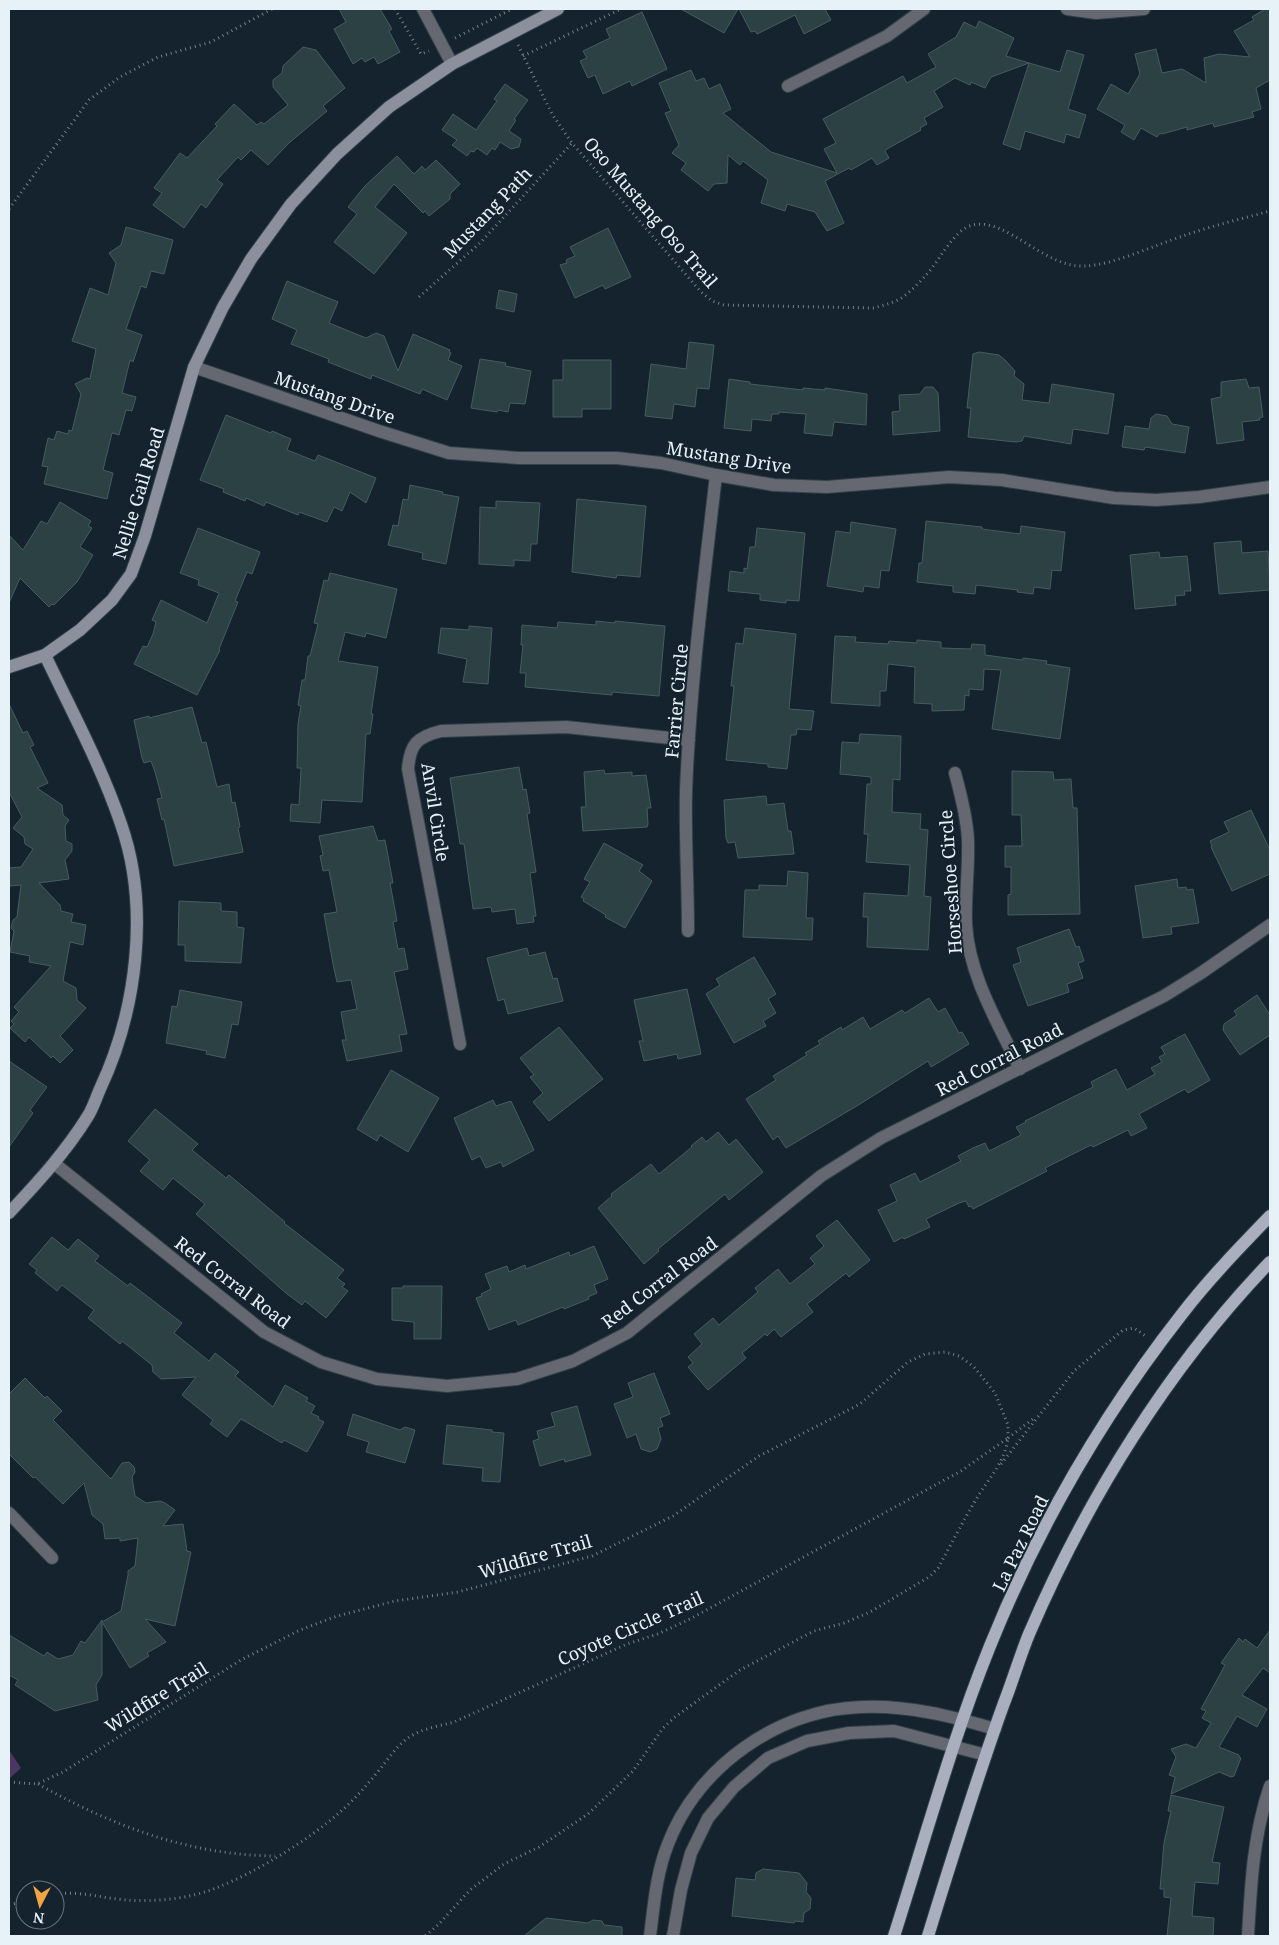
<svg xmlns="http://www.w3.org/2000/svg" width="1279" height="1945" viewBox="0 0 1279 1945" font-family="'Noto Serif',serif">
  <rect width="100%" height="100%" fill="#14232d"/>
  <!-- green -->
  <path fill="#4d3663" d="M9 1750 21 1768 9 1779Z"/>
  <!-- building -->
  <path fill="#2b4143" stroke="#465d60" d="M339 9H380L392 29 389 31 400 52 378 64 374 57 365 62 362 58 353 64 334 29 346 22Z
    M681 9H738L724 33Z
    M739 9H825L831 20 804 34 795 15 757 34 755 31 751 32Z
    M1265 9H1270V80L1256 88 1261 109 1252 112 1254 117 1214 127 1213 123 1187 130V127L1162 134 1160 133 1157 137 1141 128 1134 140 1121 132 1125 125 1097 109 1111 84 1128 94 1140 74 1135 54 1156 49 1162 73 1182 69 1206 83 1204 58 1219 54 1250 57 1234 31 1254 20 1252 17Z
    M642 12 667 69 632 86 630 81 603 94 595 75 588 78 580 61 587 58 583 51 610 38 606 29Z
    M979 21 1014 38 1006 56 1029 63 991 77 985 88 971 82 970 85 955 78 934 91 943 107 924 118 927 124 920 128 921 130 887 149 885 151 889 158 877 165 872 158 851 170 849 168 825 181 844 223 827 231 815 212 787 204 785 211 761 203 768 180 743 161 740 165 728 155 727 183 714 184 708 191 681 170 686 163 672 153 679 145 665 113 671 111 659 83 691 70 696 81 704 78 709 89 720 84 731 109 723 113 771 152 837 173 824 149 836 143 823 119 903 76 907 83 936 67 928 54 956 37 964 22 976 28Z
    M303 47 316 50 345 88 323 106 327 111 289 143 268 165 251 150 241 160 238 157 217 180 223 184 206 208 201 204 184 228 153 205 162 193 154 188 180 153 187 158 217 126 215 124 234 104 257 125 261 122 264 124 288 105 273 87V80L282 73 283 66Z
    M1067 50 1084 55 1068 109 1086 115 1079 138 1066 134 1064 143 1025 131 1020 150 1003 144 1029 63 1060 72Z
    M505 84 528 100 514 119 516 120 509 131 521 139 519 147 511 149 500 142 495 150 492 148 487 155 477 148 474 152 471 151 467 156 452 145 457 140 442 130 453 114 476 130 497 101 494 99Z
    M397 156 414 174 422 166 425 170 436 160 460 184 450 194V199L429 216 425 211 423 213 394 184 375 207 407 233 374 274 334 242 357 214 348 207 364 187Z
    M126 227 173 240 164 274 151 271 146 288 141 286 126 329 142 335 133 362 130 360 122 393 136 397 132 411 126 410 119 435 112 433 103 470 113 473 107 499 44 484 48 467 42 466 48 438 54 440 57 431 68 434 69 430 72 431 81 394 75 384 87 378 90 379 96 349 72 341 90 288 108 295 116 263 109 253 121 245Z
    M608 228 631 277 605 289 603 285 575 298 560 265 567 263 566 260 575 256 570 247Z
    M287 281 338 302 329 323 366 338 376 333 384 336 398 371 413 334 450 350 449 352 451 353 448 360 462 366 447 400 422 389 420 394 372 375 371 379 328 362 329 359 291 344 297 330 272 319Z
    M499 290 517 294 514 312 496 308Z
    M689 342 714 345 709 389 697 388 695 407 674 404 672 419 645 416 651 364 686 369Z
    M979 352 999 355 1006 361 1015 371 1014 376 1024 384 1022 400 1049 403 1052 384 1114 394 1108 434 1073 429 1071 444 1024 436 1022 441 1016 442 968 437 971 408H967L973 354Z
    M480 359 506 363 505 366 531 371 525 404 510 403 508 412 498 410 497 412 471 408Z
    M563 360H611V409H582V417H553V380H563Z
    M729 379 750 382V384L803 390V388L825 390V388L867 394 866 425 834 422 832 436 804 433 806 414 779 412V414H772L771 421 752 419 751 431 724 428Z
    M1246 379 1249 388 1259 387 1263 417 1259 418 1260 420 1242 422 1244 440 1217 444 1211 399 1221 397V382Z
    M925 387H933L938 393 940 431 893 435 892 412 900 411 899 395 920 394Z
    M1156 414 1167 416 1172 424 1189 427 1185 453 1145 447 1144 450 1122 447 1125 426 1149 429 1151 418Z
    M226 415 271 433 272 431 291 439 287 450 315 461 318 455 376 478 366 503 350 492 342 511 334 507 327 522 299 512 298 515 266 502 264 506 246 498 245 501 223 492 224 489 200 480Z
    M410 485 443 492 442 494 459 497 446 564 422 559 423 553 388 545 393 525 398 526 403 499 408 500Z
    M577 499 646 506 640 577 617 575 616 578 572 572Z
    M496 501 540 503 537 544H531L530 561 514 560V566L479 564 480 507 496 508Z
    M60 502 91 521 88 526 92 528 80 547 93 555 77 582 54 605 52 604 49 607 20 578 9 603V535L23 550 41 521 47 524Z
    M926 521 982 527V529L1020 534 1021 526 1065 532 1061 571 1052 570 1050 589 1034 587 1033 594 1017 592 1018 590 976 585 975 594 953 592V586L917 582 919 563H922Z
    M851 522 896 529 889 571 881 570 879 588 864 586 863 592 827 586 836 531 850 533Z
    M198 528 260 552 252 574 247 572 235 601 238 602 219 649 220 650 197 695 134 664 143 646 147 647 153 634 156 622 152 620 161 600 207 623 219 593 198 585 199 580 180 573Z
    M757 528 805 533 799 601 786 600V603L760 600V594L728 591 730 571 744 573V568L747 569 750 547H755Z
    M1241 541 1242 553 1268 551 1270 590 1219 594 1214 543Z
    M1159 552 1160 558 1187 556 1191 591H1184L1185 595 1175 596 1176 605 1135 609 1130 555Z
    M330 573 397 589 386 638 366 633 365 637 345 632 338 661 378 667 371 714H373L370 734H366L362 802 322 800 320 823 290 821 291 804 299 805 301 768H297L298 724 301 706 298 705 302 680H305L308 656H310L318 624 314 623 324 580 328 581Z
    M596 621 615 623V621L665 626 659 696 612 692V695L525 687 526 673H520L523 645H521L522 625 557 628 558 622 596 625Z
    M469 626 492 628 488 684 463 682 467 659 438 653 441 628 469 630Z
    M745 628 796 634 789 709 814 711 811 730 797 729 796 735H791L787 769 768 767V764L726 760 734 686H731L736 643 743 644Z
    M835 636 856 637 855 642 888 644 889 641 917 643V640L941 642V648L971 649 972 644 985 645V655L1022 660 1023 658 1047 661 1046 664 1070 668 1060 739 992 729 1001 670 984 669 983 690 969 689V696L965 695 964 710 932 711V704L914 703 915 667 888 664 886 691H880V706L831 703Z
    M9 704 23 733 27 731 34 745 30 747 48 783 37 788 62 805 63 815 69 820 65 826 66 841 72 844V851L65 860 69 879 39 883 60 905 61 911 73 914 71 922 86 925 83 945 70 942 63 981 76 988 77 1000 86 1008 60 1036 73 1050 60 1063 53 1056 51 1058 29 1037 25 1042 10 1028 14 1024 11 1021 19 1012 14 1007 51 966 29 962 30 956 10 952 14 931 11 928 13 920 17 917 21 885 9 886V868L21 867 33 849 25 844 24 837 13 828 22 817 9 792Z
    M192 707 202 743 206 742 217 787 229 784 232 803 235 802 240 827 238 828 243 852 174 866 164 819 162 820 157 799 162 798 155 772 151 761 144 763 142 758 134 720 149 716V718Z
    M860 734 901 736 900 780 893 779 892 812 921 814 920 829 928 830 924 896 931 897 928 950 867 947 868 917H863L864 893 908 896 910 865 866 862 868 834H864L867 784H871V777L840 774 842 742 859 743Z
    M519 767 523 790 526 789 530 813 527 814 536 872 530 873 536 916H533L534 922 517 924 515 909 492 912 491 907 473 909 464 844H460L450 778Z
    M604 770 605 774 632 772V776L646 775 651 808H647L648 824 647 827 583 831 581 807H586L584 772Z
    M1012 771 1053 772 1054 780 1071 779 1073 808H1077L1080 914 1008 915V895L1011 894V867H1005V846H1022L1021 815H1012Z
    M766 796 767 805 784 803 788 831H791L794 854 738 858 735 842 728 843 726 838 724 800Z
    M1251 810 1270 850V874L1232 891 1211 847 1212 846 1210 841 1229 832 1224 822Z
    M373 826 378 841 385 840 393 883H390L397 921 393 922 398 949 404 948 408 969 394 972 407 1034 399 1035 402 1051 347 1061 342 1040H346L341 1012 357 1009 351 980 337 982 333 964 324 914 337 912 329 870 323 871 320 856 323 855 319 836Z
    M604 843 643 865 639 871 652 881 625 928 605 917 606 915 583 901 584 899 581 897 590 882 584 879Z
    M788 871 808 873 806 918H813L812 940 743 937 745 890H759V885L787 886Z
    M1177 879 1178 888 1186 887 1187 890 1193 889 1199 923 1171 927 1172 934 1143 938 1135 886Z
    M179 901 221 903V911L237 912V927L244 928 241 963 185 961V945H178Z
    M1069 929 1076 947 1079 946 1084 961 1078 963 1083 978 1067 984 1069 992 1028 1006 1013 965 1021 962 1017 948Z
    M527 948 529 956 545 952 553 979 557 978 563 1001 508 1014 504 999 498 1001 487 958Z
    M754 957 776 994 768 999 776 1013 763 1021 766 1026 734 1043 706 994 720 985 716 979Z
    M687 989 701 1054 678 1059 677 1054 644 1061 639 1041H643L634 1000Z
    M180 990 242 1002 238 1025 232 1024 225 1058 206 1054 207 1051 166 1043 172 1006 177 1007Z
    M1257 995 1270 1015V1035L1240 1055 1223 1030 1224 1024 1237 1015 1234 1011Z
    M929 998 938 1012 945 1008 959 1033 962 1032 969 1044 931 1067 928 1061 860 1104 786 1148 778 1136 773 1140 746 1099 776 1080 773 1076 807 1055 805 1053 820 1044 818 1041 841 1027 842 1030 863 1017 870 1029 902 1010 905 1013Z
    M559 1027 603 1079 549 1121 533 1102 543 1093 530 1077 534 1075 520 1058Z
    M1185 1034 1210 1080 1188 1093 1185 1089 1139 1114 1147 1128 1131 1136 1128 1130 1093 1147 1091 1145 1045 1168 1047 1171 973 1209 971 1206 969 1207 966 1201 959 1203 926 1219 930 1227 904 1239 903 1237 894 1242 878 1210 897 1201 890 1185 915 1173 920 1182 961 1161 958 1156 973 1148 985 1143 989 1151 1021 1135 1016 1127 1026 1122 1025 1121 1093 1087 1091 1082 1116 1069 1127 1090 1155 1074 1151 1068 1162 1062 1159 1057 1165 1054 1161 1047Z
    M9 1061 47 1087 30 1110 33 1113 9 1147Z
    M391 1070 439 1098 408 1152 380 1135 377 1141 357 1129Z
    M493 1100 496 1106 511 1101 534 1150 503 1167 501 1162 486 1168 480 1156 472 1160 454 1118Z
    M155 1109 198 1144 192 1150 226 1178 229 1175 285 1222 284 1223 344 1270 337 1278 345 1284 342 1287 348 1291 326 1318 305 1301 302 1305 287 1294 196 1214 205 1204 173 1178 163 1190 140 1171 150 1160 128 1141Z
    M718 1132 729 1145 736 1139 763 1172 729 1200 725 1194 658 1249 659 1251 644 1264 598 1208 612 1196 611 1194 651 1164 659 1174 692 1147 691 1146 702 1137 706 1142Z
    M837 1220 870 1260 849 1277 846 1273 807 1304 813 1312 781 1337 774 1329 767 1336 765 1334 742 1353 746 1358 708 1390 688 1367 693 1363 688 1357 702 1344 694 1334 713 1318 719 1325 758 1292 755 1288 778 1269 790 1284 815 1264 810 1258 824 1246 816 1236Z
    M52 1237 68 1250 78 1239 99 1256 95 1261 128 1286 130 1283 182 1323 174 1333 209 1361 215 1353 239 1372 235 1376 273 1407 285 1385 308 1398 306 1401 315 1406 311 1413 319 1417 318 1419 324 1422 307 1452 284 1440 282 1443 241 1419 227 1437 210 1424 213 1420 182 1395 196 1377 161 1379 153 1372 152 1365 122 1341 120 1344 88 1318 94 1310 62 1285 57 1291 35 1273 37 1270 29 1264Z
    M594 1246 608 1279 594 1285 597 1293 588 1297 589 1299 564 1309 563 1307 518 1325 516 1320 489 1330 476 1298 482 1296 481 1294 491 1289 485 1274 507 1266 509 1272 525 1265 526 1269 569 1252 570 1256Z
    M403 1286H442L441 1339H414V1322L392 1320V1288H403Z
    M654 1373 670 1414 660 1418 663 1426 658 1428 661 1439 657 1449 650 1452 641 1449 636 1434 627 1438 614 1404 633 1397 628 1383Z
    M25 1378 45 1398 47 1396 62 1411 53 1420 111 1479 122 1463 129 1462 134 1467 135 1472 132 1477 135 1496 146 1503 160 1501 165 1503 175 1510 163 1526 183 1524 187 1551 191 1552 175 1626 145 1619 166 1642 147 1653 149 1656 130 1668 102 1622V1675L96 1685 98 1700 55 1711 15 1685 18 1680 9 1675V1635L44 1656 47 1652 58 1659 73 1655 81 1641 85 1643 102 1620V1622L121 1611 128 1575V1571L135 1566 138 1538 120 1541V1538L105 1539 103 1524 92 1515 84 1483 63 1504 35 1477 33 1478 9 1454V1394Z
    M577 1406 591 1455 565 1462 564 1459 540 1466 533 1441 539 1439 537 1431 555 1426 551 1413Z
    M353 1414 400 1430 405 1427 415 1430 405 1463 366 1452 369 1442 347 1435Z
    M447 1425 492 1430V1432L504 1433 500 1482 482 1481 483 1468 443 1464Z
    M1270 1630V1673L1263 1668 1242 1695 1267 1709 1257 1727 1237 1716 1219 1747 1239 1755V1757L1241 1758 1234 1776 1231 1777 1219 1772 1171 1794 1175 1777 1169 1775 1176 1757 1171 1749 1186 1744 1196 1748 1211 1723 1202 1718 1206 1711 1201 1709 1225 1665 1221 1663 1239 1638 1243 1642 1245 1639 1257 1648Z
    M1171 1795 1224 1807 1212 1862 1220 1863 1218 1884 1195 1882 1192 1916 1214 1918 1213 1936H1167L1171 1898 1164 1897V1889H1160L1164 1843 1171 1811H1168Z
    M763 1869 799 1873 807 1883 806 1892 811 1898 810 1909 804 1913 803 1922 795 1921 794 1923 732 1916 736 1878 755 1880 756 1873Z
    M546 1918 588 1923 593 1920 602 1921 604 1925 622 1927V1936H524Z"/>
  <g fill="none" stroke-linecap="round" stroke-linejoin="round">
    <defs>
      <path id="street" d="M423 9 452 64
        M1067 9 1096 13 1144 9
        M788 86 887 36 924 9
        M194 367 379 431 449 453 519 458H617L661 463 716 475 774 485 827 487 949 477 1002 480 1114 498 1156 500 1199 497 1270 487
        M955 773C961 795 967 818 968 840 969 868 965 896 966 924 969 976 998 1023 1020 1069
        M688 931C688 885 685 838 686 792 690 686 704 580 716 475
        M460 1044 408 769C410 744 417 737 441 731L566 727 689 740
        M55 1164 264 1332 321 1362 377 1379 447 1386 517 1379 573 1361 627 1333 821 1176 881 1138 1164 996 1201 973 1270 925
        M9 1513 52 1558
        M650 1936C654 1905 656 1874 668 1844 698 1766 778 1710 861 1707 907 1705 951 1716 995 1729
        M673 1936 681 1890 691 1853 708 1818 734 1787 768 1758 807 1741 849 1733 894 1731 986 1755
        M1248 1936C1251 1884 1253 1836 1270 1786"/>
      <path id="secondary" d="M9 667 45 655 80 630 112 600 131 574 145 536 194 367 223 307 251 259 291 204 337 154 389 107 452 64 558 9
        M9 1213C38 1182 65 1153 88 1116 93 1108 96 1098 100 1089 137 1010 150 907 121 824 101 765 71 710 45 655"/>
      <path id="primary" d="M894 1936C925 1839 952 1740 990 1646 1038 1527 1103 1415 1182 1314 1209 1279 1240 1247 1270 1216
        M928 1936C952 1858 976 1780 1004 1703 1013 1680 1020 1656 1029 1634 1087 1499 1168 1368 1270 1262"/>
    </defs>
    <!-- street casing -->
    <use href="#street" stroke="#324049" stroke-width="14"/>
    <!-- secondary casing -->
    <use href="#secondary" stroke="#324049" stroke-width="14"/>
    <!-- primary casing -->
    <use href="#primary" stroke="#324049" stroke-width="14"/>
    <!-- path -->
    <path stroke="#748189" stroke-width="3" stroke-dasharray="1 4" stroke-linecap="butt" d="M395 9 421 54 429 51
      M455 38 512 9
      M518 45 552 114 572 143 701 292 712 301 724 305 874 308C884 305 894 303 903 297 911 291 920 282 927 274 940 260 954 229 973 225 1006 217 1046 269 1085 266 1113 265 1155 245 1183 236 1211 226 1241 219 1270 211
      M523 56 621 9
      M9 209 89 100 120 77 158 57 211 42 272 9
      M419 297 480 243 572 143
      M1008 1438 1033 1419
      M1001 1464 1074 1371 1123 1330 1134 1328 1147 1337
      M9 1782 37 1784 63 1772 241 1660 300 1630 337 1616 395 1601 458 1592 592 1556 673 1516 759 1456 860 1404 908 1362 925 1354 945 1352 959 1356 974 1367 995 1393 1008 1425V1438
      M38 1784C113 1826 188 1855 275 1856
      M55 1894C80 1891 102 1898 126 1900 155 1902 189 1899 216 1888 255 1873 307 1841 339 1813 354 1800 367 1785 380 1769 389 1758 398 1744 411 1736 424 1728 440 1726 454 1722L627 1644 658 1634 690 1619 961 1471 1008 1438C1005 1460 992 1475 980 1493 965 1517 952 1543 938 1568L929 1577 870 1612 844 1623 814 1631 740 1670 675 1717 663 1728 633 1771 588 1814 539 1847 504 1864 470 1890 438 1925 425 1936
      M9 1905 25 1901"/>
    <!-- street -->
    <use href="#street" stroke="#656870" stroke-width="12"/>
    <!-- secondary -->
    <use href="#secondary" stroke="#8c909d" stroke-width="12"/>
    <!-- primary -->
    <use href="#primary" stroke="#aaafc0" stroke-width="12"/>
  </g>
  <g text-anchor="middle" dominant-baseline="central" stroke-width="4" stroke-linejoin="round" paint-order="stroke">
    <!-- street labels -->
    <g font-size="18" fill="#e7f1f8" stroke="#14232d">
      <text transform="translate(487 212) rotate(-46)">Mustang Path</text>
      <text transform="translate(651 212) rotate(49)">Oso Mustang Oso Trail</text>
      <text transform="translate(335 397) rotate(19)">Mustang Drive</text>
      <text transform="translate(729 457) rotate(9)">Mustang Drive</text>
      <text transform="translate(138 493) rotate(-73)">Nellie Gail Road</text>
      <text transform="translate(676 701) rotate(-85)">Farrier Circle</text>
      <text transform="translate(436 812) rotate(81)">Anvil Circle</text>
      <text transform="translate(950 882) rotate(-94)">Horseshoe Circle</text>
      <text transform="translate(999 1059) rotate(-27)">Red Corral Road</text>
      <text transform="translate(233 1282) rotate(37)">Red Corral Road</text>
      <text transform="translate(659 1282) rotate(-37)">Red Corral Road</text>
      <text transform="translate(1020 1543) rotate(-64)">La Paz Road</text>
      <text transform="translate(535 1556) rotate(-16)">Wildfire Trail</text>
      <text transform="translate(630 1628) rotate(-24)">Coyote Circle Trail</text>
      <text transform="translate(156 1697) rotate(-32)">Wildfire Trail</text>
    </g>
  </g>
  <!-- border -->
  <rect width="1279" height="1945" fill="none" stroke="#e7f1f8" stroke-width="20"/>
  <!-- north arrow -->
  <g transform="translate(40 1905) rotate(186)"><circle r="24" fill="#14232d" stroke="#68757e"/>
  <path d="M0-4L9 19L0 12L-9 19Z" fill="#f3a442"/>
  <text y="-8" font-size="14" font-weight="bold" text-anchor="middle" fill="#e7f1f8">N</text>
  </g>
</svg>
